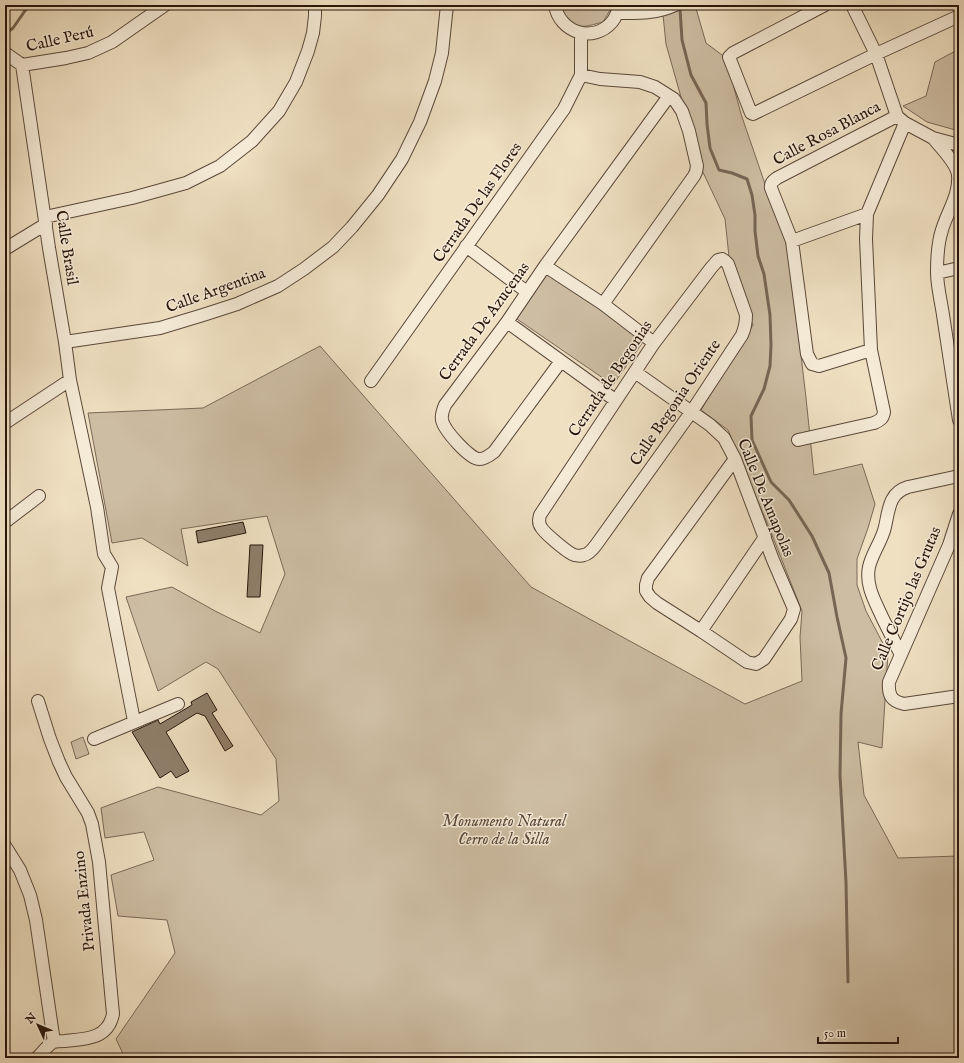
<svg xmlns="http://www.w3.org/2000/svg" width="964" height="1063" viewBox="0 0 964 1063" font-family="'IM FELL English',serif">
  <rect width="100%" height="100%" fill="#efe0c2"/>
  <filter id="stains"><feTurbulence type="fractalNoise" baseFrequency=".005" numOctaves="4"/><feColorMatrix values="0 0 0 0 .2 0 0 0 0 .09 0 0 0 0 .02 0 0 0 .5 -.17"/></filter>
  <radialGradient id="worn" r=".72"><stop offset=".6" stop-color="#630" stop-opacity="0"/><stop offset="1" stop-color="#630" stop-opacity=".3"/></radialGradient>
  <!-- green -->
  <path fill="#cdbda3" stroke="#7a6958" d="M561 5H613L603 22C591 25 576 31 566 20 563 17 562 9 561 5Z
    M682 5H695L706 43 726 58 741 114 765 184 788 243 806 398 814 475 862 464 875 504 868 528 857 559V585L866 611 888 653 882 748 858 742 864 795 898 858 959 856V1058H125L116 1039 175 953 167 920 118 916 111 875 154 860 144 832 105 838 101 808 158 787 261 815 279 801 276 759 218 669 206 662 158 691 126 597 172 587 217 612 260 633 285 574 267 516 181 529 188 566 142 538 112 543 88 413 203 408 320 346 531 587 745 704 802 681 800 637 802 611 770 530 728 430 701 410 753 325 730 266 725 219 701 168 666 44 663 15Z
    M959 49V131L927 122 903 106 926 96 935 62Z
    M546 271 645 339 613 385 514 317Z
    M83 737 89 754 76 759 71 742Z"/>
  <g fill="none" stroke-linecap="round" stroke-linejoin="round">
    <!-- stream -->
    <path stroke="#776554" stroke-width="3" d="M680 9 682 40 691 75 706 103 707 124 710 148 719 170 732 173 747 179 752 195 755 215V231L758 256 764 274 770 315 771 345 770 366 764 389 751 416 752 440 771 482 789 500 812 536 829 573 837 617 846 658 841 714 840 775 846 882 848 982
      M5 34 13 28 29 5"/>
  </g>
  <!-- building -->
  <path fill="#8f7f6b" stroke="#28150c" d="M243 522 246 533 198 543 196 531Z
    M250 545H263L260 597H247Z
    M207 693 217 710 212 713 233 746 225 751 205 716 197 713 166 732 189 771 176 778 171 771 160 778 132 732 158 720 160 724 192 705 191 702Z"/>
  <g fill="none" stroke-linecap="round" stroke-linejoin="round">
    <defs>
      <path id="minor" d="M555 5C559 32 593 44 612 22 616 17 618 11 619 5
        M825 5 733 53 729 57 751 113 753 114 757 112 876 54 959 16
        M852 5 876 54 897 116
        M617 13C639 13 655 14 675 5
        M5 53 22 65 49 248 65 342 70 380 97 507 104 554 112 567 108 588 134 721
        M22 65 66 58 88 53 112 42 165 5
        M581 75 600 79 640 82 655 87 674 99 682 111 689 131 697 166 696 172 694 176 603 304
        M899 118 905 123 933 138 959 145
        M933 138C941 148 957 163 958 175 960 195 947 212 942 230 938 242 937 260 937 272 937 286 941 301 943 315 948 350 954 385 959 420
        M45 217 132 198 186 183 220 166 252 141 279 111 296 82 308 51 313 33 315 16V5
        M792 241 867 214
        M466 246 527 292
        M5 249 46 224
        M722 259 725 261 728 264 746 315C746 322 745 328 742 335L692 411 596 545C593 549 589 554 584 555 581 556 575 556 572 554 566 551 543 532 541 527 538 523 539 519 540 515L654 343 711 268 718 260Z
        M545 266 603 304 654 343
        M937 273 959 268
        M507 322 615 400
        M65 342 160 328 203 315 237 304 278 286 304 269 333 247 352 227 378 195 402 159 420 122 435 81 442 53 447 5
        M871 350 819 366 812 364 807 354 792 241 771 188C770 183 773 181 777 178L897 116
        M561 361 494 452C490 455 485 459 480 459 470 460 444 430 442 420 441 414 443 410 445 405L507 322 545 266 669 96
        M635 372 710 425 724 438 735 459 773 560 794 609 791 619 764 659 756 664 747 662 701 631 657 603 650 597 646 591V585L648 578 735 459
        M371 381 564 109 581 75V33
        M5 423 70 380
        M798 440 874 423C881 420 883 418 884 412L871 350 866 239 867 214 905 123
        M959 514 949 545 889 682C888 695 891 701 904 704L959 696
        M5 522 39 496
        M701 631 765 537
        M901 655C895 643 889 631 883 619 876 603 865 586 869 567 872 553 882 541 885 527 889 509 889 493 908 487L959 476
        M94 739 178 704
        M5 846 20 870 30 895 36 920 54 1042
        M37 1058C42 1053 47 1046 53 1042 56 1041 61 1041 65 1041 86 1039 108 1039 113 1014L99 862 92 824 88 813 66 777 59 762 50 739 38 701"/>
    </defs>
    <!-- minor casing -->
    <use href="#minor" stroke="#5a483a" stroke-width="14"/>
    <!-- minor -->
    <use href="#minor" stroke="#f5ebd7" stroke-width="12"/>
  </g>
  <g text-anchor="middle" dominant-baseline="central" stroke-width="3" stroke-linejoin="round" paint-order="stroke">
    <!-- street labels -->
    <g font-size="16" fill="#28150c" stroke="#f5ebd7">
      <text transform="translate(60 40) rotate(-13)">Calle Perú</text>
      <text transform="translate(827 134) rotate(-28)">Calle Rosa Blanca</text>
      <text transform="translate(478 203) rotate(-55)">Cerrada De las Flores</text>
      <text transform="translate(66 248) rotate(81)">Calle Brasil</text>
      <text transform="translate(216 291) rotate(-20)">Calle Argentina</text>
      <text transform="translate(485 322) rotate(-54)">Cerrada De Azucenas</text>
      <text transform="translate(611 379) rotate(-56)">Cerrada de Begonias</text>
      <text transform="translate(676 403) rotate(-56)">Calle Begonia Oriente</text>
      <text transform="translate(765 498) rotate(68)">Calle De Amapolas</text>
      <text transform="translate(907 599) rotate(-67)">Calle Cortijo las Grutas</text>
      <text transform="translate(85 901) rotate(-96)">Privada Enzino</text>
    </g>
    <!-- park labels -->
    <g font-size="16" font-style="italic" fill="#5a4739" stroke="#f5ebd7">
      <text x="504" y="822">Monumento Natural<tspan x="504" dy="18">Cerro de la Silla</tspan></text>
    </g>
  </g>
  <!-- margin -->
  <rect width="964" height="1063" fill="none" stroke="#efe0c2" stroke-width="20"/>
  <rect x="6" y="6" width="952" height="1051" fill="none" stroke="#28150c" stroke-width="2"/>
  <rect x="10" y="10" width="944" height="1043" fill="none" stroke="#28150c"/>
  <!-- north arrow -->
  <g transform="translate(38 1025) rotate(314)" stroke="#f5ebd7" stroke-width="3" paint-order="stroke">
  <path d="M0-3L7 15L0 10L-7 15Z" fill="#28150c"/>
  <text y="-6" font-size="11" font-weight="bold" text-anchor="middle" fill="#28150c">N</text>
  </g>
  <!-- scale -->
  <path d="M818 1037v6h80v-6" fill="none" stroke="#28150c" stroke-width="2"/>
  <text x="824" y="1037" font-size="12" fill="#28150c" stroke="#f5ebd7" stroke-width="3" paint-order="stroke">50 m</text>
  <rect width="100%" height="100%" filter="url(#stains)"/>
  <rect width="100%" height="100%" fill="url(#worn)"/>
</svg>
